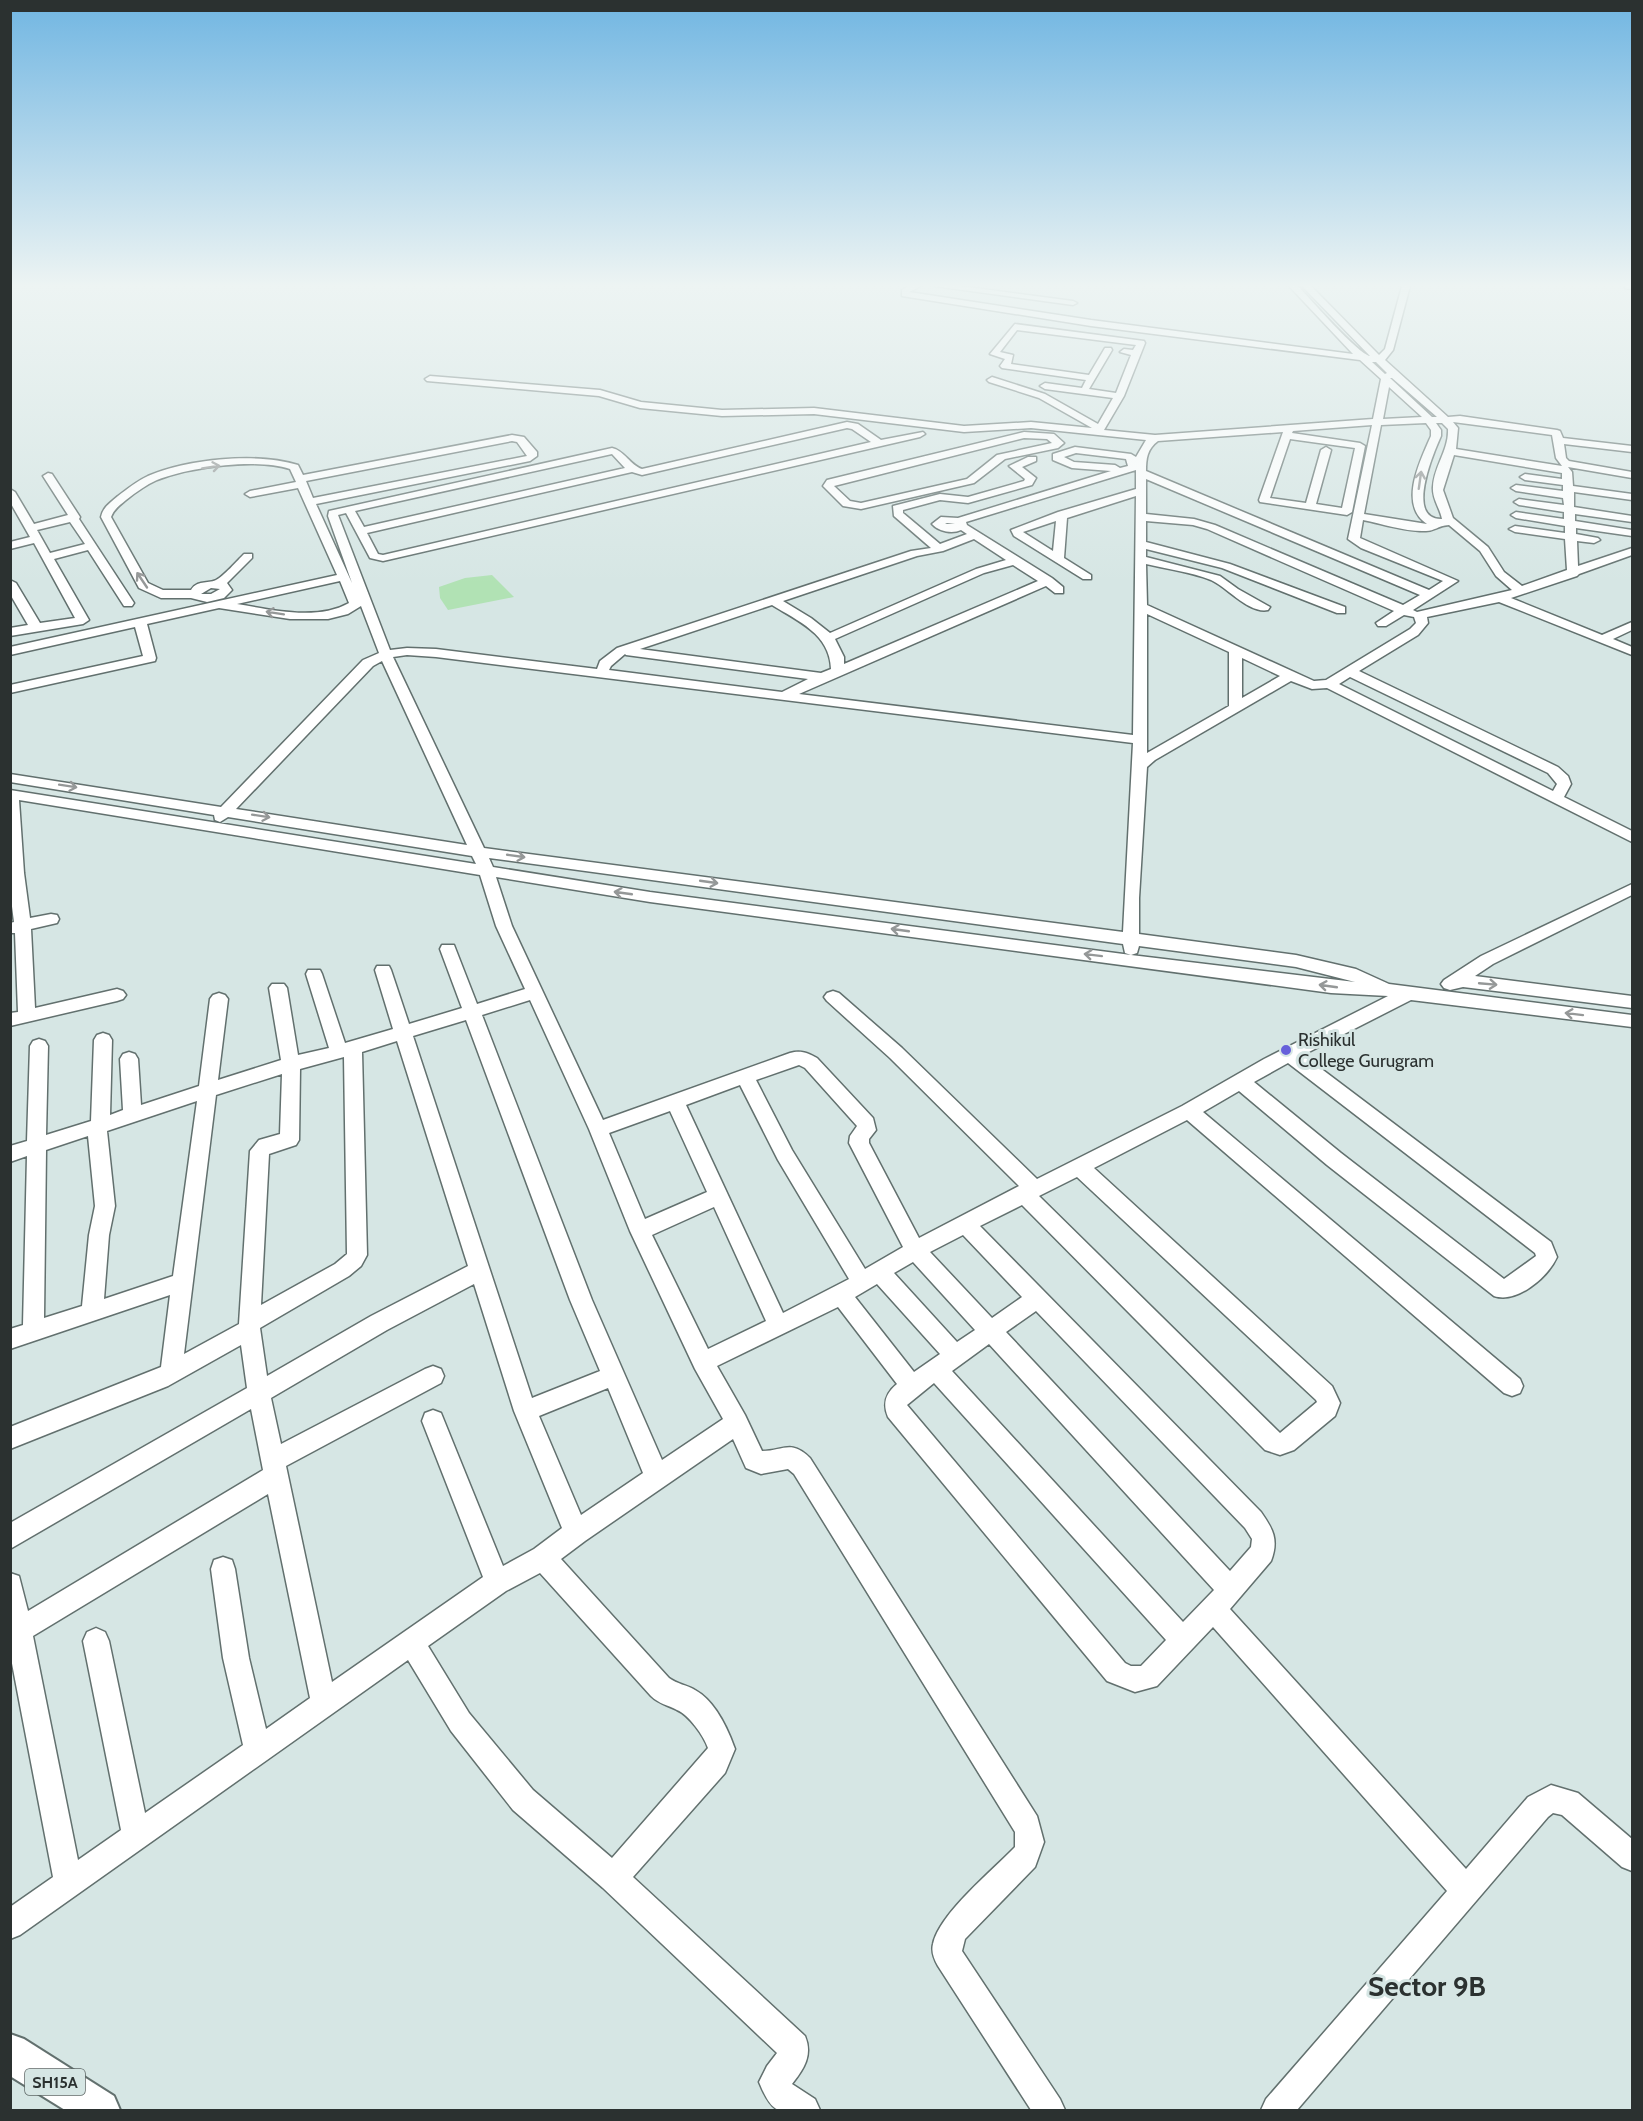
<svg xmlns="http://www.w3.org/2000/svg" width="1643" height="2121" viewBox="0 0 1643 2121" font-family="Cabin,sans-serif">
  <rect width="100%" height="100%" fill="#d6e6e4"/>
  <!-- green -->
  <path fill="#b1e2b4" d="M492 575 514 597 448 610 440 598 439 587 465 578Z"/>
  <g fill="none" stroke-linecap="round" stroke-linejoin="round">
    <defs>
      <path id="minor" d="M909 286H921L909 292 1091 320 1353 354 1289 286H1298C1310 299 1358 354 1370 356L1302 286H1311L1379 355 1385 349 1402 286H1410L1393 350 1385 360 1448 417 1460 416 1557 430 1560 431 1563 438 1632 446V452L1564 444 1566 458 1569 461 1632 472V478L1568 467 1572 472 1573 486 1632 494V500L1574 492V507L1632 516V522L1575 514V521L1632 530V536L1576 528V534L1598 538 1600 540 1594 543 1577 541 1578 566 1632 548V555L1579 574 1577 576 1511 598 1602 635 1632 622V630L1613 639 1632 647V655L1499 602 1427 617 1428 623 1418 635 1359 671 1558 767 1568 776 1571 784 1564 797 1632 831V842L1327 688 1312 689 1291 681 1155 760 1147 767 1139 898V934L1296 955 1356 969 1389 984 1632 1015V1027L1411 1000 1303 1055 1551 1242 1557 1257C1548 1277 1517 1304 1494 1296L1327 1165 1239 1091 1203 1112 1520 1379 1523 1386 1520 1393 1512 1396 1504 1393 1187 1120 1094 1168 1332 1386 1340 1403 1335 1416 1294 1450 1280 1455 1265 1450 1022 1205 980 1226 1261 1512C1273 1529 1279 1540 1271 1561L1230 1609 1466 1869 1528 1797 1551 1785 1578 1793 1632 1839V1871L1622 1867 1562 1815 1553 1813 1548 1817 1297 2110H1261L1266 2099 1447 1891 1213 1627 1157 1686 1135 1692 1107 1681 888 1417C882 1403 886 1393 897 1384L838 1307 717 1366 745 1415 762 1451C783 1451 791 1439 810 1458L1037 1816 1044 1842 1035 1867 965 1939 962 1951 1060 2099 1065 2110H1031L938 1966C934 1959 931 1952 933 1944 939 1914 993 1870 1015 1847V1832L794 1474 788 1469 761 1474 746 1468 733 1439 585 1541 561 1559 669 1678C677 1684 687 1685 695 1690 715 1701 728 1729 735 1749L725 1773 633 1877 805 2036C813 2055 804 2069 792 2084L815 2099 820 2110C781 2110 775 2121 759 2082L767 2066 777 2053 603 1888 513 1810 451 1731 408 1660 20 1935 10 1939V1907L53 1877 10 1653V1573L19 1576 28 1611 263 1470 251 1409 10 1549V1523L247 1388 241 1345 168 1386 10 1449V1427L161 1367 170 1295 10 1349V1329L23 1325 27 1156 10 1162V1146L27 1141 30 1046 33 1041 39 1039 45 1041 48 1046 46 1135 91 1121 94 1040 97 1035 103 1033 109 1035 112 1040 110 1115 123 1110 120 1059 123 1054 129 1052 135 1054 138 1059 141 1105 199 1086 210 999 213 995 219 993 225 995 228 999 218 1080 281 1060 269 988 272 984H284L287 988 298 1055 329 1048 306 974 308 970H320L322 974 345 1043 393 1029 375 970 377 966H389L391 970 409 1024 462 1008 440 949 442 945H454L477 1004 525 989 496 926 480 875 19 800 24 873 30 918 51 914 57 915 59 919 57 923 31 929 35 1008 117 989 123 991 126 995 123 999 117 1001 10 1026V1013L18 1012 15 933H10V923L14 922 10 891V790L476 864 472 856 228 817 220 822 215 820 214 815 10 782V774L221 807 363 660 379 653 361 606 348 614 328 619H290L219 608 147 624 156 658 155 661 10 693V685L143 656 135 627 10 655V647L337 575 298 488 250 497 245 494 250 491 296 482 290 469C255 458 191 467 157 480 146 485 136 492 126 500 120 505 114 509 111 517L148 583 163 590H191C197 580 207 584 216 580 223 577 238 560 244 554H252V558L227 583 232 590 224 598 207 602 191 598H161L139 588 101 517C103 507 110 503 118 496 127 489 137 481 148 476 188 459 256 452 298 465L303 475 512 435 524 437 537 452V456L530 461 316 504 352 583 328 516 329 511 612 448C625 451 630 465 642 469L847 422 858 424 881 440 923 432 925 434 920 437 383 561 370 558 346 513 338 515 390 650 407 648 436 649 597 669 600 661 617 648 911 551 931 548 894 516 893 506 940 494 968 497 1024 481 1025 479 1009 466 1028 457H1036V461L1022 467 1036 478 1032 485 968 503 940 500 903 510V513L940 544 967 534 961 530C953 534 939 532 932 524L941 517 958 518 1111 471 1072 468 1053 460V454L1075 447 1131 454 1136 457 1146 440 1031 428 964 432 814 414 722 416 640 408 599 396 427 381 425 379 430 376 600 390 641 402 722 410 814 408 964 426 1031 422 1092 428 1039 398 989 382 987 380 992 377 1045 394 1098 424 1113 398 1045 389 1040 386 1045 383 1082 388 1086 380 1002 368 1000 366 1005 359 990 354 1015 324 1144 341 1145 343 1124 396 1104 430 1155 435 1373 419 1381 379 1360 360 1091 326 902 296V290ZM1017 330 1136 345 1133 350 1124 349 1120 352 1131 355 1116 393 1089 389 1112 350 1111 348H1105L1089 375 1011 364 1013 355 1000 352ZM1372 362H1376L1387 373 1385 374ZM1390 378H1392L1437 417H1432ZM1389 387 1422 417 1383 419ZM1453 422 1552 435 1556 458 1562 466 1456 449 1458 428ZM1426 423 1431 430V436C1420 461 1398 505 1427 524L1364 514 1381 425ZM1436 423H1442L1448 429C1449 450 1434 466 1433 487 1432 499 1440 508 1442 519 1405 520 1433 454 1441 436V430ZM1372 425 1348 539 1361 548 1443 581 1429 590 1146 471C1146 459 1147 449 1158 441L1283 432 1259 500 1260 502 1347 515 1352 512 1365 446 1360 443 1292 433 1293 431ZM847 428 852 429 871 442 383 555 378 554 367 533 632 472 642 475ZM1290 439 1355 448 1342 508 1316 504 1331 450 1326 447 1321 450 1306 503 1270 498ZM512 441 517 442 527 456 313 498 306 481ZM1076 453 1126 459 1128 466 1120 468 1115 465 1074 462 1064 457ZM612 454 625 468 364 527 355 511ZM1454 455 1562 473V479L1525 474 1520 477 1525 480 1563 485V491L1516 485 1511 488 1516 491 1563 498 1564 505 1519 499 1514 502 1519 505 1564 512V519L1516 512 1511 515 1516 518 1565 526V533L1515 526 1509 529 1515 532 1565 539 1567 570 1522 586 1504 572 1488 547 1453 518 1443 490ZM1136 470V489L1058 512 1011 530 1014 536 1083 579H1091V575L1064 558 1067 518 1136 496 1133 735 799 694 1046 586 1055 593H1063V587L1052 578 967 525 966 522ZM1146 479 1420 595 1403 605 1215 525 1194 519 1146 514ZM1363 520C1383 524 1406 532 1426 531 1435 531 1437 526 1449 525L1480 551 1496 576 1512 590 1417 612 1413 610 1458 581 1360 538ZM1056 521 1053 551 1023 532ZM1146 521 1193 525 1207 529 1394 611 1376 623 1378 626H1386L1404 615 1414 617 1416 623 1410 629 1326 680 1314 681 1147 605 1146 564C1167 569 1191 572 1211 580 1227 587 1249 614 1268 610L1270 607 1238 589 1220 576 1146 557V549L1222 568 1337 613H1345V607L1230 564 1146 542ZM947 523 955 524H945ZM974 539 1006 560 976 569 830 633 811 618 783 601 917 556 943 551ZM1013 565 1038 581 844 664V657L835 639 984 573ZM340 581 349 603C317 621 273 610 237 604ZM211 588 220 589 211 594H201ZM772 605C798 621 830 634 831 669L821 673 640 649ZM1147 614 1229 652V706L1147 753ZM625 654 626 655 808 679 782 692 609 670 611 666ZM407 655 436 657 1133 743 1123 932 484 848 393 657ZM1242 658 1280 676 1242 698ZM382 661 467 845 236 809 373 666ZM1350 677 1548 773 1557 784 1553 791 1339 684ZM489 858 1123 944 1125 953 1131 955 650 892 493 867ZM496 877 650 902 1331 993 1388 996 1264 1059 1182 1106 1037 1179 902 1048 839 993 833 991 827 993 824 997 827 1001 890 1058 1019 1186 919 1238 869 1143V1139L876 1130 873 1118 817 1058C808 1053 801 1050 790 1053L603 1120 512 926ZM1139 946 1296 967 1355 982 1131 955 1137 953ZM530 1000 589 1129 630 1231 695 1369 723 1419 662 1460 592 1300 482 1015ZM466 1020 570 1300 600 1371 532 1398 413 1036ZM397 1041 468 1266 371 1316 267 1376 260 1328 349 1276 361 1266 367 1255 362 1052ZM344 1057 347 1254 335 1264 261 1305 269 1154 296 1145 299 1140 300 1069ZM1288 1063 1535 1253 1536 1256 1504 1279 1341 1153 1254 1082ZM799 1065 805 1068 857 1126 850 1136 849 1143 903 1247 865 1269 792 1150 756 1080ZM282 1074 280 1134 259 1140 250 1151 239 1324 184 1354 216 1095ZM740 1085 778 1160 849 1279 783 1313 686 1105ZM197 1101 173 1276 104 1299 109 1235 115 1206 107 1131ZM670 1111 707 1192 645 1219 609 1133ZM88 1136 95 1206 89 1235 82 1306 44 1318 46 1150ZM1077 1177 1316 1400 1317 1402 1280 1433 1039 1196ZM714 1207 766 1321 708 1349 652 1235ZM963 1235 1022 1297 992 1318 930 1252ZM913 1262 975 1330 957 1342 894 1273ZM474 1284 514 1411 562 1528 534 1549 503 1566 441 1413 433 1410 425 1413 422 1421 483 1577 332 1682 286 1466 441 1383 444 1376 441 1369 433 1366 425 1369 281 1444 271 1398 387 1330ZM877 1284 940 1354 914 1372 855 1297ZM1036 1311 1245 1528 1252 1539 1251 1547 1230 1571 1006 1332ZM989 1344 1214 1590 1183 1622 952 1371ZM934 1383 1166 1640 1141 1666H1131L1125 1663 907 1405ZM608 1388 643 1473 581 1515 539 1416ZM268 1494 310 1698 266 1729 249 1658 235 1569 232 1560 223 1557 214 1560 211 1569 223 1658 243 1745 145 1813 109 1641 105 1632 96 1628 87 1632 83 1641 121 1830 78 1860 33 1636ZM540 1573 651 1696C659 1704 668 1705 677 1710 689 1715 704 1736 708 1748L612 1858 533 1790 469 1713 428 1646 506 1591Z
        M934 286H960L1073 301 1077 303 1073 305Z
        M1624 286H1632V289L1625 288Z
        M1024 432 1054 434 1064 443 1058 448 1005 459 974 483 861 509 843 506 823 486 827 480ZM1024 438 1047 439 1052 443 997 455 967 479 861 503 850 501 834 486Z
        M48 473 52 474 80 517 79 519 134 603 132 606H124L88 550 54 559 89 620 83 624 10 636V628L28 625 10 594V580L16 583 40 623 75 618 34 543 10 549V542L30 537 10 502V489L15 492 34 524 68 515 43 476ZM70 522 85 544 50 553 37 530Z
        M1632 884V895L1493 964 1475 976 1632 996V1008L1463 987 1450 990 1444 988 1441 984 1444 980 1481 956Z"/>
      <path id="major" d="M10 2034 24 2039 114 2096 120 2110H65L10 2076Z"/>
    </defs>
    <!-- minor casing -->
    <use href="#minor" stroke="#62706e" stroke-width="3"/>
    <!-- major casing -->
    <use href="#major" stroke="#62706e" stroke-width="4"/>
    <!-- minor -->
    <use href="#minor" fill="#fff" fill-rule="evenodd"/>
    <!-- major -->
    <use href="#major" fill="#fff" fill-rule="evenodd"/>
  </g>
  <!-- one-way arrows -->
  <defs><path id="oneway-shaft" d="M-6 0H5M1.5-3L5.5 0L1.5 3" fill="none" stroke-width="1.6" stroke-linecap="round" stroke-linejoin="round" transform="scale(1.5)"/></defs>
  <g stroke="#959898">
    <use href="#oneway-shaft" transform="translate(211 467) rotate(-9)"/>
    <use href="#oneway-shaft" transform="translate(1420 480) rotate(-82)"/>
    <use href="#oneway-shaft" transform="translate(142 580) rotate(-124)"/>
    <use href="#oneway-shaft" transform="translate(275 613) rotate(-171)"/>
    <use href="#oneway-shaft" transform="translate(68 786) rotate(9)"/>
    <use href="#oneway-shaft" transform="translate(261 816) rotate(9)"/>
    <use href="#oneway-shaft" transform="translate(516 856) rotate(8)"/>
    <use href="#oneway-shaft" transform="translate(709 882) rotate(8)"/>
    <use href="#oneway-shaft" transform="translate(623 893) rotate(-172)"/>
    <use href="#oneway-shaft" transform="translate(900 930) rotate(-172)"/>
    <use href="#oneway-shaft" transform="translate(1093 955) rotate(-173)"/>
    <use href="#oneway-shaft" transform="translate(1488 984) rotate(5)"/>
    <use href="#oneway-shaft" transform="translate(1328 986) rotate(-172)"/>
    <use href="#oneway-shaft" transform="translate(1574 1014) rotate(-173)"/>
  </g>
  <!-- sky -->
  <linearGradient id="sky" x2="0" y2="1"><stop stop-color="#71b6e2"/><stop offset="0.49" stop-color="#edf4f3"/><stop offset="1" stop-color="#edf4f3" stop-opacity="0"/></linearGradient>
  <rect width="1643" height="583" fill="url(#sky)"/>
  <!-- markers -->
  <circle fill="#6660da" stroke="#d6e6e4" stroke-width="2" cx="1286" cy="1050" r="6"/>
  <g text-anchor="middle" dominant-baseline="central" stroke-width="6" stroke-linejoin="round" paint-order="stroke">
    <!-- shield labels -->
    <rect fill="#d6e6e4" stroke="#5e6766" stroke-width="1.5" x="25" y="2069" width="60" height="26" rx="4.5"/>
    <g font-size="16" font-weight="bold" fill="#2b3130">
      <text x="55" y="2082">SH15A</text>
    </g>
    <!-- poi labels -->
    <g font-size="18" fill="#2b3130" stroke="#d6e6e4" text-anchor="start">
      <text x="1298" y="1040">Rishikul<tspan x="1298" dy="21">College Gurugram</tspan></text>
    </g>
    <!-- near-district labels -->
    <g font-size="28" font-weight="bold" fill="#2b3130" stroke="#d6e6e4">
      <text x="1427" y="1986">Sector 9B</text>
    </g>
  </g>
  <!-- border -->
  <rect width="1643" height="2121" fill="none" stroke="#2b3130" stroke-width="24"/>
</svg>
